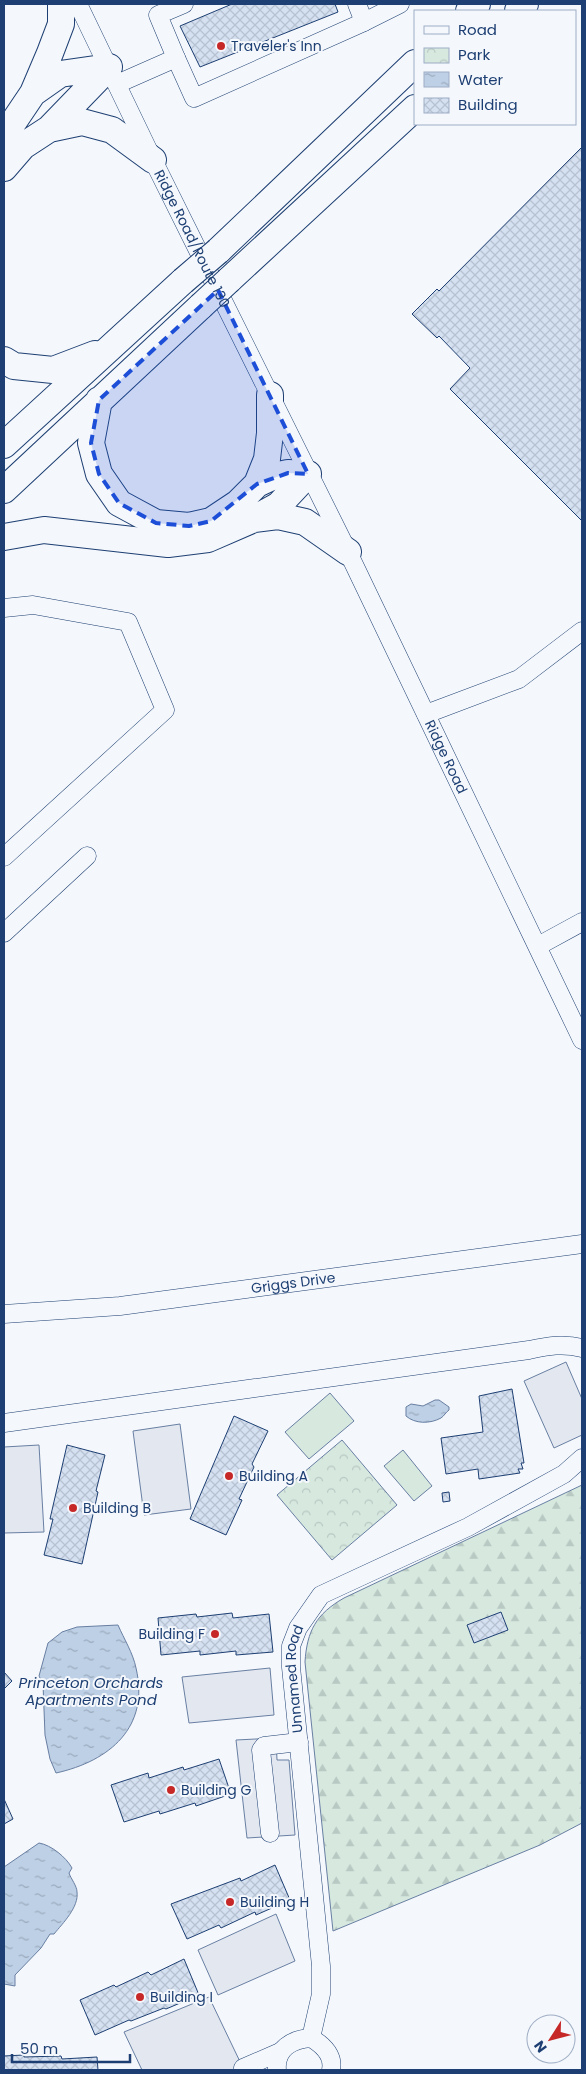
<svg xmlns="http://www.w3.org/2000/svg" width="586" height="2074" viewBox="0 0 586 2074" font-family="Poppins,sans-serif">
  <defs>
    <pattern id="forest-firs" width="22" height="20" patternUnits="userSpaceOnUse" patternTransform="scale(1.25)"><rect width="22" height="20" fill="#d7e8df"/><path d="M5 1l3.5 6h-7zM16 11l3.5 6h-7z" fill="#b8c8c3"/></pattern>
    <pattern id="park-crowns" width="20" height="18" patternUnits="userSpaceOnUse" patternTransform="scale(1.25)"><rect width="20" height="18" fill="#d7e8df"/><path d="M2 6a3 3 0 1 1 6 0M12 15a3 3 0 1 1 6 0" fill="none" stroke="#b8c8c3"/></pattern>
    <pattern id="water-ripples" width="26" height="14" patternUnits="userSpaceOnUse" patternTransform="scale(1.25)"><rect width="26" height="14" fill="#bed0e5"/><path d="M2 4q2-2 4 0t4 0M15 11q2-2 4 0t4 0" fill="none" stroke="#9aaabe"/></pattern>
    <pattern id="building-cross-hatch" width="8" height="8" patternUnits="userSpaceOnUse" patternTransform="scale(1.25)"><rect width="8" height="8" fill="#d5e0f0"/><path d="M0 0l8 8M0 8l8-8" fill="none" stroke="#b6c1d1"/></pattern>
  </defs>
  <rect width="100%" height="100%" fill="#f4f7fb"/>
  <!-- green -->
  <path fill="#d7e8df" stroke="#687fa3" d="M330 1393 354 1421 309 1459 285 1432Z
    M403 1450 432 1486 414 1501 384 1466Z"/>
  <!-- forest -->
  <path fill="url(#forest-firs)" stroke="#687fa3" d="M582 1485V1823L540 1845 333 1931 305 1662C307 1631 316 1614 344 1598Z"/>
  <!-- park -->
  <path fill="url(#park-crowns)" stroke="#687fa3" d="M342 1440 397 1505 332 1560 277 1495Z"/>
  <!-- parking -->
  <path fill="#e3e8f0" stroke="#687fa3" d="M566 1362 582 1399V1435L554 1448 524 1381Z
    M180 1424 191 1509 144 1515 133 1431Z
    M39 1445 44 1532 4 1533V1447Z
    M270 1668 274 1715 189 1723 182 1677Z
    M276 1738 277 1760H289L295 1835 247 1838 236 1740Z
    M276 1914 295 1961 218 1995 198 1950Z
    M209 1997 244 2070H142L124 2032Z"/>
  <!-- water -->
  <path fill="url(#water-ripples)" stroke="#687fa3" d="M435 1400H439L449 1407V1410C446 1412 444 1416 441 1418 430 1424 415 1424 406 1416V1407L411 1404 423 1406Z
    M118 1625C124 1639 133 1653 136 1668 150 1727 110 1761 56 1773L50 1759 45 1735 43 1684 39 1676 48 1643 62 1632 77 1627Z
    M39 1843C51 1845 66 1857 72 1868L69 1873C71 1879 77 1886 77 1892 79 1907 63 1923 54 1934H50L41 1948 15 1975V1986L4 1984V1867Z"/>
  <!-- building -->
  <path fill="url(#building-cross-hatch)" stroke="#1d3f73" d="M232 4H335L338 12 200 67 180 26Z
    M582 147V521L450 389 470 368 439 336 437 338 412 314 437 289 439 291Z
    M512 1389 524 1463H521L523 1469H518L520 1473 479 1479 478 1469 446 1474 441 1438 483 1432 479 1396Z
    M234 1416 268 1431 252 1464 254 1467 239 1499 242 1500 226 1535 190 1519Z
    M67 1445 105 1455 96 1491 98 1492 82 1564 44 1555 53 1519H50Z
    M449 1492 450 1501 443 1502 442 1493Z
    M501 1612 508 1630 474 1643 467 1625Z
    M232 1613 233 1618 269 1614 273 1652 236 1655V1651L200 1655V1651L161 1655 158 1618 196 1614 197 1617Z
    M4 1672 12 1681 4 1689Z
    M219 1759 231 1794 196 1806 195 1803 160 1814 159 1811 124 1822 111 1785 148 1773 149 1778 183 1767 184 1770Z
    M4 1799 13 1819 4 1824Z
    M275 1865 290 1900 256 1915 255 1912 221 1928 219 1925 187 1939 171 1904 240 1878 241 1881Z
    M184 1959 199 1995 166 2009 164 2008 131 2021 129 2020 95 2035 80 2000 114 1985 116 1987 148 1972 151 1975Z
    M24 2055V2057L61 2056 62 2059 97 2057 98 2070H4V2056Z"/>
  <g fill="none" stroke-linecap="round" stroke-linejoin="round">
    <defs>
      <g id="minor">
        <path id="s1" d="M78 4 153 160 348 552 582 1040"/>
        <path d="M364 22 400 4"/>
        <path d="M176 58 194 98 364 22 357 4"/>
        <path d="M117 84 176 58 158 15 184 4"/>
        <path d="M4 608 33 605 128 622 165 710 4 857"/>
        <path d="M426 714 519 679 582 631"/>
        <path d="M4 933 87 856"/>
        <path d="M538 946 582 922"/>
        <path id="s2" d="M4 1314 120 1306 582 1244"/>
        <path d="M4 1423 529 1350C548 1346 563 1343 582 1348"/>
        <path d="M270 1833 261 1750 264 1746 299 1742"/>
        <path id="s3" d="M311 2038 321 1994V1966L291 1667V1646L298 1628 321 1595 468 1527 564 1474 582 1458"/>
        <path d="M243 2068 280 2052"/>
        <path d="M277 2070C275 2049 292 2039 311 2038 323 2045 334 2055 331 2070"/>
      </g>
      <path id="highway" d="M469 11 477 4
        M518 11 525 4
        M33 93 60 74 109 67
        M49 129 82 122 112 130 153 160
        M4 136 33 93 50 53 61 24V4
        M4 168 23 146 49 129 109 67
        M218 251 415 63
        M229 280 415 108
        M4 360 14 366 53 370 95 354
        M99 400 91 443 99 474 119 503 156 523 189 526 211 521 238 503 257 484 274 476 288 473 308 474
        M4 445 183 281
        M257 484 267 459 270 433V395
        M4 490 201 306
        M254 519 278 516 305 522 348 552
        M4 537 44 530 168 544 208 539 254 519 279 505 308 474"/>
    </defs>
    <!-- minor casing -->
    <use href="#minor" stroke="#1d3f73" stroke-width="19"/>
    <!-- highway casing -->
    <use href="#highway" stroke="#1d3f73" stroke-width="28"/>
    <!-- minor -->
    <use href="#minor" stroke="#f4f7fb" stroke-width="18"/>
    <!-- highway -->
    <use href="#highway" stroke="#f4f7fb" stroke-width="26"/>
    <defs>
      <path id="highway-bridge" d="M183 281 218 251
        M201 306 229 280"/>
    </defs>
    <!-- highway-bridge casing -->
    <use href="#highway-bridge" stroke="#1d3f73" stroke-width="28" stroke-linecap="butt"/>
    <!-- highway-bridge -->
    <use href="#highway-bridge" stroke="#f4f7fb" stroke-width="26"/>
  </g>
  <!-- marked area -->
  <path fill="#1d4ed8" fill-opacity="0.2" stroke="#1d4ed8" stroke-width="4" stroke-dasharray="10 6" stroke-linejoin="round" d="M218 290 308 474 288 473 257 484 211 521 189 526 156 523 119 503 99 474 91 443 99 400Z"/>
  <!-- markers -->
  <g fill="#c62828" stroke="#f4f7fb" stroke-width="2">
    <circle cx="221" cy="46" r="5"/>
    <circle cx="229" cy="1476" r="5"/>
    <circle cx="73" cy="1508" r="5"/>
    <circle cx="215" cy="1634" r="5"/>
    <circle cx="171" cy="1790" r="5"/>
    <circle cx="230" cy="1902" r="5"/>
    <circle cx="140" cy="1997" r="5"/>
  </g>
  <g text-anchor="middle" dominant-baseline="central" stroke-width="4" stroke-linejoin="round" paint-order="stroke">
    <!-- poi labels -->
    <g font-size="14" fill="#1d3f73" stroke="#f4f7fb" text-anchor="start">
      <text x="231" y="46">Traveler's Inn</text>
      <text x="239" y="1476">Building A</text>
      <text x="83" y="1508">Building B</text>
      <text x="205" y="1634" text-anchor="end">Building F</text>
      <text x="181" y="1790">Building G</text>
      <text x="240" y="1902">Building H</text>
      <text x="150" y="1997">Building I</text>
    </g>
    <!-- street labels -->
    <g font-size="14" fill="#1d3f73" stroke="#f4f7fb">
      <text stroke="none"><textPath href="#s1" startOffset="261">Ridge Road/Route 130</textPath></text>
      <text stroke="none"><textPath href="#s1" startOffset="838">Ridge Road</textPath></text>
      <text stroke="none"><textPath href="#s2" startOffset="291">Griggs Drive</textPath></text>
      <text stroke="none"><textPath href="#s3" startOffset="362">Unnamed Road</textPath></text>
    </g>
    <!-- water labels -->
    <g font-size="15" font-style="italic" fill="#1d3f73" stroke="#f4f7fb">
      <text x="91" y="1682">Princeton Orchards<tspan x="91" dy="17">Apartments Pond</tspan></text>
    </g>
  </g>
  <!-- border -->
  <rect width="586" height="2074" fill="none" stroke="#1d3f73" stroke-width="10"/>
  <!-- legend -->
  <rect x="414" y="10" width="162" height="115" fill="#f4f7fb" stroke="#9eadc5"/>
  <rect x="424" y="26" width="25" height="8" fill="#f4f7fb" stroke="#9eadc5"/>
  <text x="458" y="35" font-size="15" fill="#1d3f73">Road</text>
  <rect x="424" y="48" width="25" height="15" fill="url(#park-crowns)" stroke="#9eadc5"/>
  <text x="458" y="60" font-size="15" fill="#1d3f73">Park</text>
  <rect x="424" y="72" width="25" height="15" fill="url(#water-ripples)" stroke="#9eadc5"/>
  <text x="458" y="85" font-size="15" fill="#1d3f73">Water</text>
  <rect x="424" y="98" width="25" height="15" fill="url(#building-cross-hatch)" stroke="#9eadc5"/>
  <text x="458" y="110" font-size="15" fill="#1d3f73">Building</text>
  <!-- north arrow -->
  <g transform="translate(551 2039) rotate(234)"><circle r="24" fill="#f4f7fb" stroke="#9eadc5"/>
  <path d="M0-4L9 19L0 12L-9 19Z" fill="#c62828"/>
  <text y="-8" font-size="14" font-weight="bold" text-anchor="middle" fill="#1d3f73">N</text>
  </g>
  <!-- scale -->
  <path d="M12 2054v8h118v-8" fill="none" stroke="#1d3f73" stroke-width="2.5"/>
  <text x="20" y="2054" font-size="15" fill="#1d3f73" stroke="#f4f7fb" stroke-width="4" paint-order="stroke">50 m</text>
</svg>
